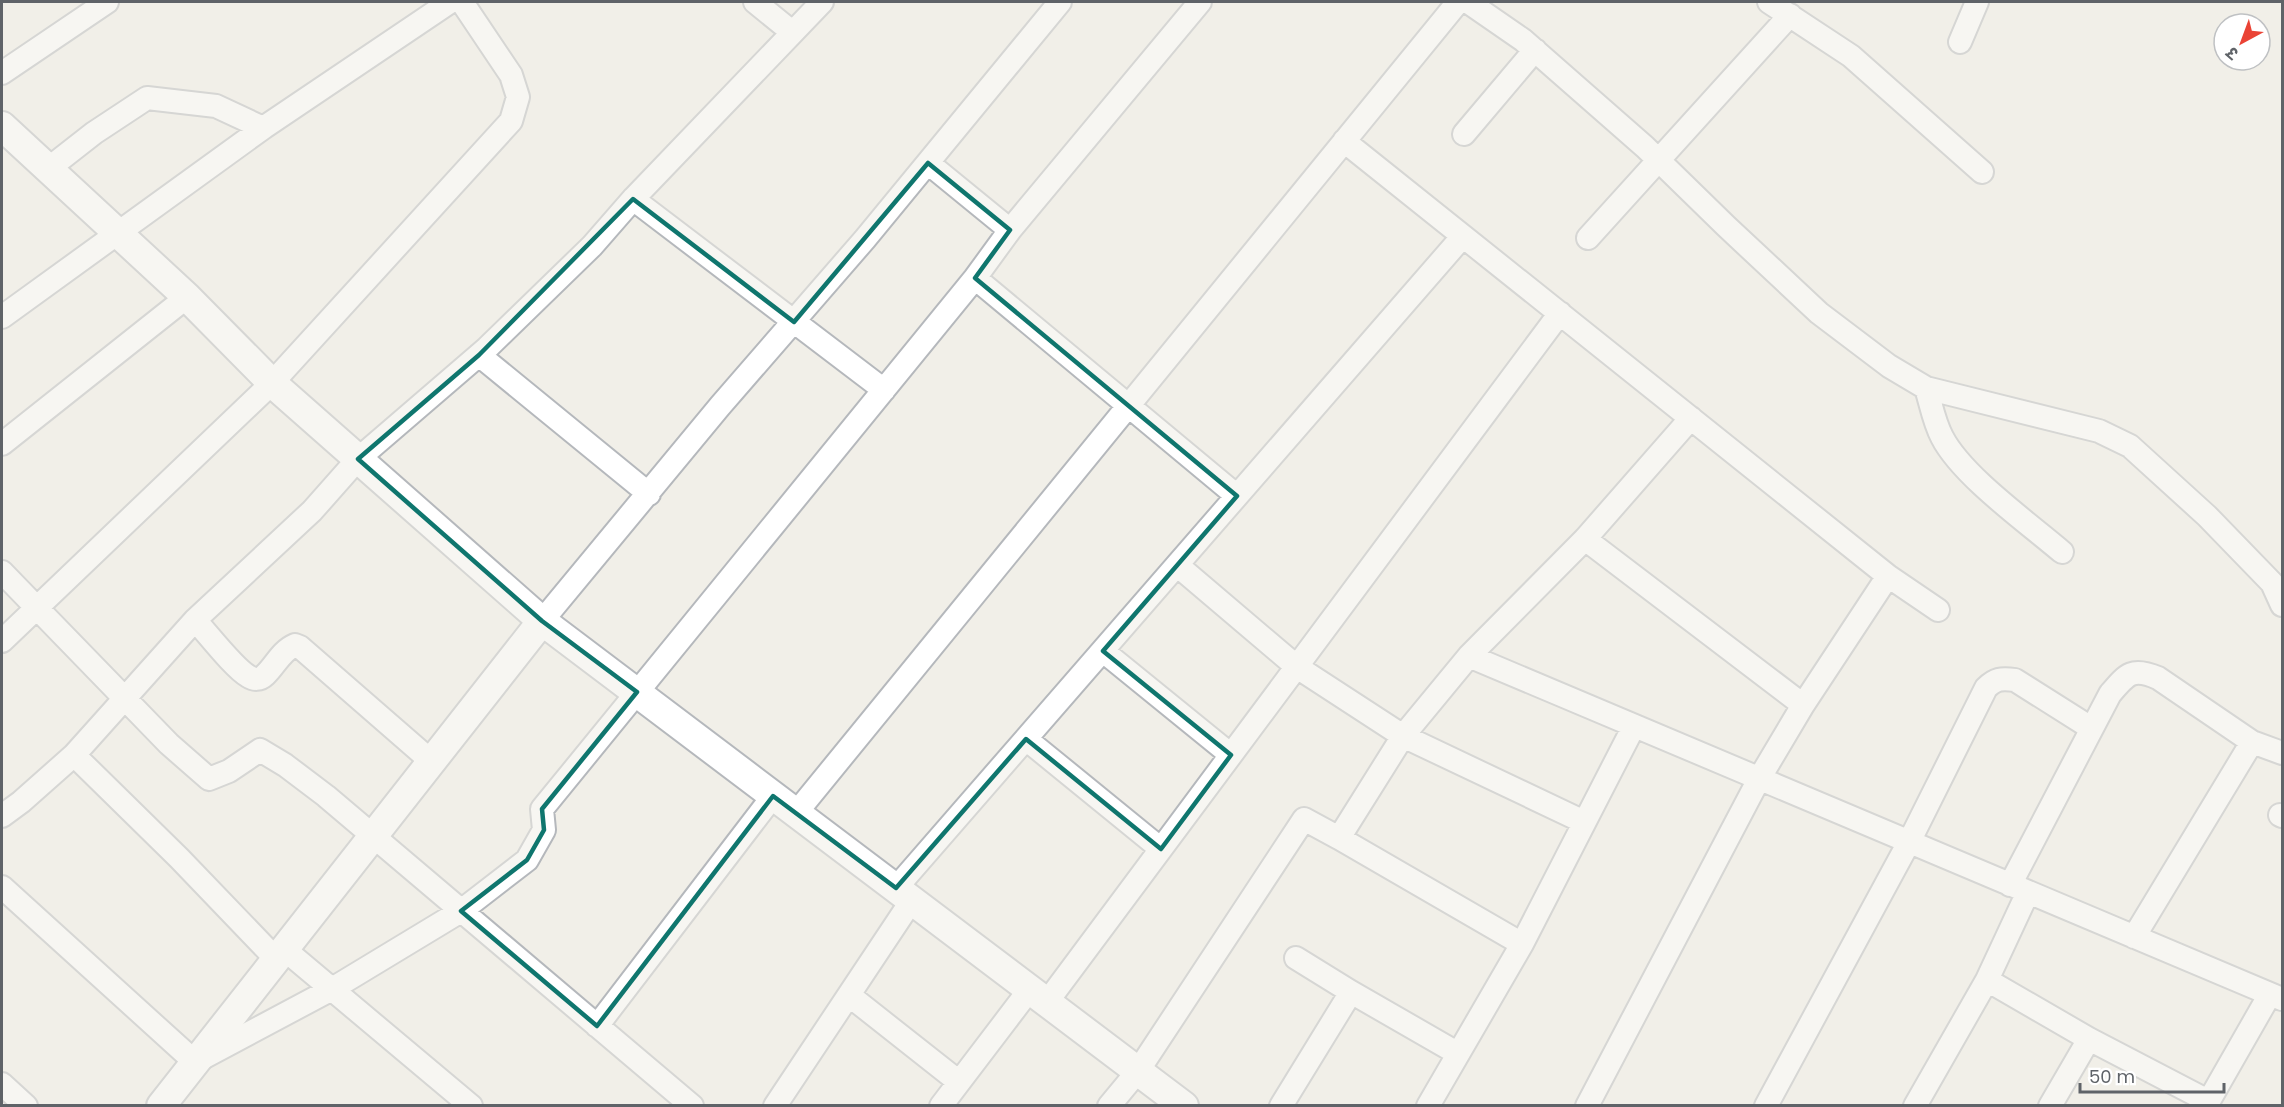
<svg xmlns="http://www.w3.org/2000/svg" width="2284" height="1107" viewBox="0 0 2284 1107" font-family="Poppins,'Noto Sans Devanagari',sans-serif">
  <rect width="100%" height="100%" fill="#f1efe8"/>
  <g fill="none" stroke-linecap="round" stroke-linejoin="round">
    <defs>
      <path id="minor" d="M755 2 792 32
        M1468 2 1523 40 1645 147 1726 226 1819 313 1889 366 1926 388 2099 431 2130 446 2207 516 2272 583 2282 605
        M1769 2 1851 56 1982 172
        M1960 42 1977 2
        M2 73 107 2
        M1464 134 1535 50
        M1344 141 1888 576 1938 610
        M928 163 1010 230
        M48 169 94 133 147 98 216 106 263 128
        M633 199 884 390
        M1588 238 1790 15
        M975 278 1237 496
        M2 317 263 128 450 2
        M479 355 649 494
        M1926 388C1931 404 1934 422 1942 437 1962 476 2027 522 2062 552
        M2 444 187 297
        M1585 539 1803 705
        M1177 565 1297 667 1403 736 1584 822
        M2 572 169 744 209 779 229 771 260 750 285 765 326 796 692 1106
        M195 620C208 634 234 668 248 676 254 680 260 680 265 675 275 666 281 651 295 645L300 647 431 761
        M542 621 720 406 865 239 1060 2
        M2 641 272 383 511 121 518 97 511 75 462 2
        M1103 651 1231 755
        M1469 656 2282 999
        M1026 739 1161 849
        M74 755 179 858 276 959
        M796 813 1458 2
        M2280 815 2282 816
        M2 816 21 802 74 755 195 620 312 511 358 459 487 348 592 246 633 199 822 2
        M1339 838 1522 944
        M2010 885 2110 694C2127 674 2132 667 2158 678L2252 742 2282 753
        M2 887 195 1062 332 989 461 911 527 860 544 830 542 809 975 278 1010 230 1200 2
        M896 888 1463 236
        M2134 937 2252 742
        M284 949 471 1106
        M1296 958 1351 992 1457 1053
        M1987 980 2089 1039 2208 1101
        M850 996 959 1082
        M1047 1002 1560 313
        M597 1026 773 796
        M2 1084 26 1106
        M775 1106 912 900
        M941 1106 1030 989
        M1109 1106 1138 1071 1304 819 1339 838 1403 736 1469 656 1585 539 1691 418
        M1281 1106 1351 992
        M1428 1106 1522 944 1634 726
        M1587 1106 1759 779 1803 705 1888 576
        M1766 1106 1909 842 1986 688C1995 679 2001 678 2015 680L2091 728
        M1915 1106 1987 980 2028 892
        M2050 1106 2089 1039
        M2206 1106 2270 994"/>
      <path id="tertiary" d="M2 126 187 297 272 383 542 621 1184 1106
        M161 1106 542 621"/>
    </defs>
    <!-- minor casing -->
    <use href="#minor" stroke="#b5b8bc" stroke-width="26"/>
    <!-- tertiary casing -->
    <use href="#tertiary" stroke="#b5b8bc" stroke-width="32"/>
    <!-- minor -->
    <use href="#minor" stroke="#fff" stroke-width="22"/>
    <!-- tertiary -->
    <use href="#tertiary" stroke="#fff" stroke-width="28"/>
  </g>
  <!-- marked area -->
  <path d="M0 0H2284V1107H0ZM928 163 1010 230 975 278 1237 496 1103 651 1231 755 1161 849 1026 739 896 888 773 796 597 1026 461 911 527 860 544 830 542 809 637 692 542 621 358 459 479 355 633 199 794 322Z" fill="#f1efe8" fill-opacity=".55" fill-rule="evenodd"/>
  <path fill="none" stroke="#0f766e" stroke-width="4.5" stroke-linejoin="round" d="M928 163 1010 230 975 278 1237 496 1103 651 1231 755 1161 849 1026 739 896 888 773 796 597 1026 461 911 527 860 544 830 542 809 637 692 542 621 358 459 479 355 633 199 794 322Z"/>
  <!-- border -->
  <rect width="2284" height="1107" fill="none" stroke="#5f6368" stroke-width="6"/>
  <!-- north arrow -->
  <g transform="translate(2242 42) rotate(221)"><circle r="28" fill="#ffffff" stroke="#bfc1c3" stroke-width="1.5"/>
  <path d="M0-4.5L10 22L0 15L-10 22Z" fill="#ea4335"/>
  <text y="-9" font-size="16" font-weight="bold" text-anchor="middle" fill="#5f6368">उ</text>
  </g>
  <!-- scale -->
  <path d="M2080 1083v9h144v-9" fill="none" stroke="#5f6368" stroke-width="3"/>
  <text x="2089" y="1083" font-size="18" fill="#5f6368" stroke="#ffffff" stroke-width="4.5" paint-order="stroke">50 m</text>
</svg>
